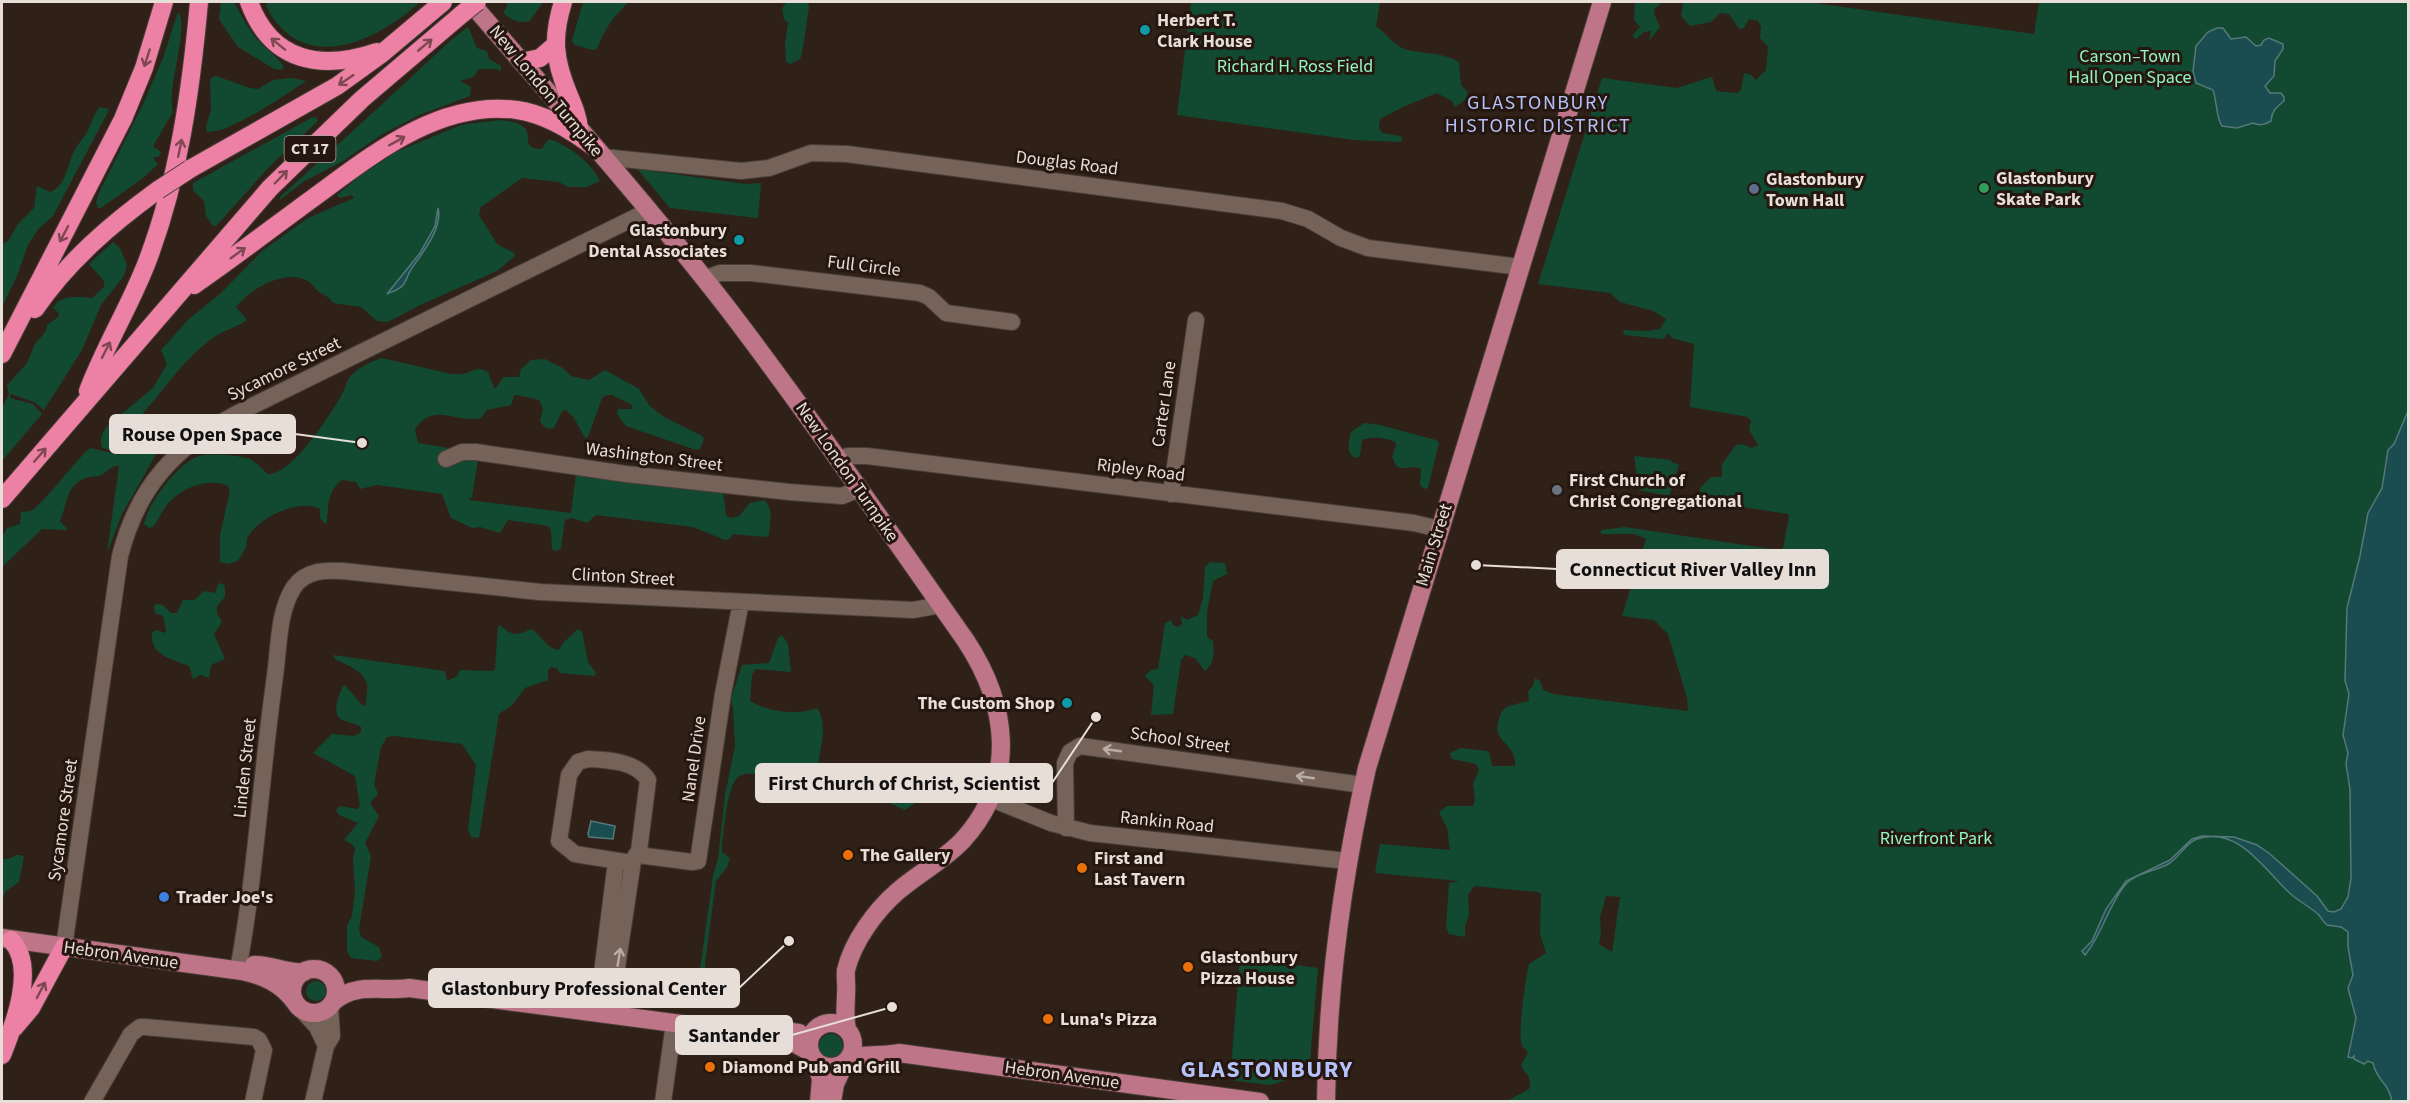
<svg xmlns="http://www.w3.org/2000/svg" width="2410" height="1103" viewBox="0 0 2410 1103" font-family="'Source Sans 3',sans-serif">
  <rect width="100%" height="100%" fill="#2f2118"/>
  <!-- green -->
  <path fill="#114a31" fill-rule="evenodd" d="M221 2H234C241 15 247 27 257 39 264 47 280 59 284 67L282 70 274 69 238 47 219 19Z
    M268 2H420C375 43 302 76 266 6Z
    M499 2H543L530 21C519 24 511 20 503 13L508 4Z
    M583 2H629C612 18 606 27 597 49L592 50 575 45 572 41Z
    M786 2H808L809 7 802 54 800 59 790 64 786 62 785 45 788 23 784 19 782 9Z
    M1191 2H1380L1376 26C1385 32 1392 43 1402 48 1421 55 1441 51 1459 62L1461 85 1468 92 1465 100 1455 107 1452 101 1437 93 1405 106 1380 119 1379 128 1382 133 1401 136 1402 140 1400 142 1354 140 1177 115Z
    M1635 2H1663L1654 9 1655 16 1660 27 1649 41 1651 31 1644 32 1636 39 1632 36 1640 27 1634 20Z
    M1679 2H1808L2034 34 2039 2H2408V411L2385 463 2382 488 2368 513 2360 556 2347 608 2345 681 2349 694 2343 732 2344 743 2348 753 2346 764 2350 789 2351 878 2348 897 2342 905 2349 935 2348 947 2353 975 2348 985 2356 1018 2350 1042 2353 1056 2373 1063C2376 1082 2389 1082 2392 1101H1507L1529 1089C1533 1076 1525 1075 1521 1065L1528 1053C1526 1050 1524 1048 1522 1046 1517 1036 1526 977 1529 964L1546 953 1540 934 1541 894 1538 892 1474 886 1468 895 1469 915 1465 926V937L1449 934 1446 927 1449 883 1459 881 1375 873 1380 844 1450 850 1447 828 1439 812 1447 806H1473L1475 800 1473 784 1479 770 1476 764 1452 759 1450 753 1461 748 1488 751 1490 754 1492 766H1515C1517 750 1503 745 1497 731 1500 703 1507 707 1529 701L1528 691 1533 686 1535 678 1540 681 1543 690 1553 694 1688 711 1687 698 1668 634 1654 620 1622 616 1646 539 1635 534H1602L1600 532 1602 530 1625 527 1778 550 1783 548 1789 517 1788 514 1716 503 1700 492V488L1711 477H1722V464L1736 445 1742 444 1752 448 1758 445 1749 430 1751 421 1748 417 1690 407 1694 344 1672 338 1668 333 1664 339 1624 335 1623 330 1648 331 1660 329 1666 319 1653 311 1620 302 1610 293 1538 284 1602 78 1677 88 1711 77 1713 79 1716 91 1737 93 1741 90 1744 73 1751 75 1756 80 1766 70 1768 47 1760 38 1761 27 1758 21 1749 19 1744 28 1739 29 1729 14 1720 13 1711 22 1690 26 1681 16 1683 4ZM1606 896 1620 897 1612 952 1599 944 1601 934 1600 917Z
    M178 12C190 26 166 89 173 112L153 146 161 152 159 156 153 158 158 164 143 178 101 208H98L96 202 99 193 144 102 163 58Z
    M468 27 477 48 487 51 489 59 501 66V71L496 69H479L473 77 460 81 471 87 470 96 419 115 381 135 343 161 303 182 280 200V197C337 145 395 93 451 40Z
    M216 76 250 88 258 89 273 80 292 78 306 81C287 94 229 134 207 132L206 126 211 110 210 81 212 77Z
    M100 107 109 109 107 114 53 216 38 229 28 245 17 276 2 307V244L8 241 18 224 34 208 37 186 50 192C67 186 67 162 76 148 80 141 86 135 89 128 93 120 94 113 100 107Z
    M313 117 317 118V122L269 167 216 226H213L206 216 204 201 193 190V183Z
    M500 120C506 121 520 122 525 128 532 137 521 148 541 149L549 139C568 145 591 162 600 181L587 187H568L559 182 522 178 481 207 479 215 497 244 514 253 515 256 497 271 420 305 388 322 377 321 361 307 333 303C329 296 324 296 318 291 314 288 313 284 308 281 285 268 250 289 236 307L247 320C236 328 220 331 210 340 180 363 162 393 138 419L136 426 158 429 162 444 122 514 107 553 119 466C109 465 108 473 99 476 96 477 93 476 90 477 66 482 68 502 60 521L68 530 42 529 2 567V537L7 528 20 524 21 512C24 511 27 512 30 511 41 508 77 458 90 448L121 455V453L102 448C99 439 102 433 108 425L153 388 167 364 161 350 189 319 221 293 262 251 308 218 354 198 352 195 340 198 337 195 361 175 396 152 461 125Z
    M637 169 746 184 761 183 758 218 670 208Z
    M113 242 120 248 127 265 124 276 101 305 82 350 44 410 34 402 11 394 10 398 33 404 42 414 2 461V408L9 394 7 385 27 363 35 344 46 331 47 325 58 317 59 313 53 308C60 294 79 297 92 298L104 287V281L89 264Z
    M382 358 451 374C455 374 458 375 462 374 474 372 476 365 488 372L494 388H496L503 377H519L521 369 531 360 545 359 563 368 571 376 589 380 605 370 639 389 649 405 664 417 702 436 704 439 700 449 696 450 626 426 617 414 618 409H632V405L612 395H607L602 398 588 437 585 438 574 418 566 410 562 411 554 428C547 430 544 427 540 421L543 409 539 400 517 395 514 396 511 405 487 410 481 418C455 424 434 401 415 429L418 443 479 453 472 498H469V500L571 513 576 474 723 490 726 515 730 518 739 516 750 503 764 500C774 508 770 523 769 535L765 537 733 534 730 539 725 540 693 527 596 515 587 523 572 518 565 520 561 549 556 551 552 550 551 531 548 526 508 520 500 533 480 527 472 528 451 518 442 494 377 485 360 489 356 482 342 480C328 490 328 505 327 522L325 524 320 518V509C299 498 261 517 249 535 245 540 248 544 245 549 243 553 240 557 238 561L227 564 220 562V536L230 490 227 485C205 478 180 488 166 506 161 513 158 521 153 527L149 528 144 524C148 503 178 463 199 456 211 453 234 455 246 458 255 459 261 469 268 474 292 475 331 414 342 394 345 389 346 382 350 377 358 367 370 362 382 358Z
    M1364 423 1380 425 1436 440 1439 443 1428 488 1424 489 1420 485 1421 469C1412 465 1405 470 1397 467L1392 457 1396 445 1395 442C1384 437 1373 436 1362 440L1360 456 1357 458C1345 455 1349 442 1351 432Z
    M1634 456 1671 460V462L1679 465 1669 496 1639 490Z
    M1210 562 1225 563 1227 574 1213 581 1207 612V637L1213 641C1214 653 1215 663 1205 671L1195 658 1185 655 1181 660 1173 714 1151 715 1154 685 1145 676 1151 670 1158 669 1165 623 1171 620 1173 625 1178 627 1182 624 1181 616 1187 620 1198 615 1203 598 1205 567Z
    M221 583 225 586V597L217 606V613L222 622 214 634 225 659 211 665 209 678 200 675 193 679 189 666C172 659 150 656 152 633L156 630 165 633 166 631 163 616 155 613 154 606 156 604 163 605 171 613H177L183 600H194L204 591 215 593 218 584Z
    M500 625C511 636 518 636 531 629 542 635 545 648 559 650L563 643 578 629 582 632 588 662 596 673 594 676 559 673 558 669 551 667 548 670V680L525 688 512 705 499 714 479 838 471 837 468 830 476 765 462 744 395 736 387 737 381 747 374 784 378 794 370 803 379 816 365 843 371 856 359 929 361 937 379 947 382 957 377 961 351 958 347 951V925L352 916 355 891 353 860 355 849 353 845 344 840 358 823 339 815 336 810 340 806 357 809 360 806 355 776 313 753 332 734 354 736 361 732V727C356 723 349 723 343 720 330 715 339 695 343 686L345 685 363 706 366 704C366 698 368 690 367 684 364 671 345 664 335 659L333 655 445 671 447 681 457 676 460 670 492 671 495 669 498 627Z
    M782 635 788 644 791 672 755 669 752 675 750 701C768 712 797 716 817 708 830 726 817 754 818 774 836 781 880 795 899 794L902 799 908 801 916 798 918 801 905 810 869 794 819 787 756 774C749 773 742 773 737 778 727 787 724 830 722 845V852L730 858 727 867 716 881 705 963 706 970 700 991V970L713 876 718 859 725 795 735 746 733 709 731 699 742 665 769 663 778 638Z
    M16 855H21L24 857 19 882 5 892 2 902V859H9Z
    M1240 957 1318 968 1309 1073 1270 1085 1230 1080Z
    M306 991a10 10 0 1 1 20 0a10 10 0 1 1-20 0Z
    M819 1046a12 12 0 1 1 24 0a12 12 0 1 1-24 0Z"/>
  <!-- water -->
  <path fill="#194d50" stroke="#577879" stroke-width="1.5" d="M2217 28H2223L2231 39 2246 37 2256 46 2261 45 2264 40 2269 38 2283 44V49L2275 61 2274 76 2265 86 2270 93H2281L2284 97V101C2277 107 2272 110 2271 121 2264 125 2260 126 2253 123L2237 128 2222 126C2216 118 2217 101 2213 90L2196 83 2193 71 2196 46 2208 32Z
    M438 208C443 228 423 252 412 268 408 273 407 280 403 285 398 291 392 291 387 294L420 253 435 226Z
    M2408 411V1101L2392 1102C2389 1082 2377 1082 2373 1063L2368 1061 2364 1064 2354 1059V1056L2352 1058 2348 1057 2356 1018 2348 988 2353 975 2348 947V932L2341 927 2327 925C2323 922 2321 917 2318 914 2310 907 2300 902 2292 895 2265 872 2240 825 2197 839 2187 842 2179 857 2170 863 2157 871 2135 873 2125 885 2108 906 2102 935 2085 955L2082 951 2092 941 2106 909 2126 881 2170 860 2192 839 2202 836 2234 837 2257 845 2270 854 2317 896 2328 911 2334 912 2341 909 2348 897 2351 878 2350 789 2346 764 2348 753 2343 735 2349 694 2345 681 2347 608 2360 556 2368 513 2382 488 2388 450 2394 444Z
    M591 821 615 826 613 839 589 837 588 834Z"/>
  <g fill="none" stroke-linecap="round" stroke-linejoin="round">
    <defs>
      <path id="minor" d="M603 157 741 171 769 168 811 153 847 154 1282 211 1308 219 1341 238 1368 248 1520 267
        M704 279 720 273H751L920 293 929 297 946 313 1012 322
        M446 459 462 452H476L626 474 789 492 842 496 859 489
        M837 459 848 456H867L1414 523 1439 529
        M1171 494 1196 320
        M588 759C609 760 636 761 648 780L639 851 631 863 575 854 559 841 569 775 578 762Z
        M989 798 1051 823 1090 833 1347 861
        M1066 828 1065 763 1070 752 1080 746 1363 785
        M638 855 692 862 698 861 723 694 741 602
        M64 947 120 556C138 486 174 448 236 414L648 211
        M238 970C256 873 261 774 275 676 279 648 278 611 294 587 306 570 325 570 343 571L540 592 913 610 941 605
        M299 1007 317 1027 326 1046
        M597 1013 616 861
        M610 1014 633 861
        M92 1102 131 1034 140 1027H145L254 1037 259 1040 264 1050 253 1102
        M313 1102 326 1046 332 1036 330 1006
        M663 1102 674 1023"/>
      <path id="major" d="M470 2C557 103 647 204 729 310 811 418 888 530 966 641 1008 705 1018 779 963 840 944 860 919 873 898 891 876 910 853 941 846 970 845 978 847 986 846 993 846 1006 844 1016 847 1029
        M2 938 242 971C264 976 281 983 295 1002
        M254 965C271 964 286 974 304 972
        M292 991a22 22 0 1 1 44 0a22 22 0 1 1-44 0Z
        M334 1001C357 982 381 992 409 988L712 1028 748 1039 792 1042 810 1052
        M809 1045a22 22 0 1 1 44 0a22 22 0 1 1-44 0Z
        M722 1026 741 1025 799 1033
        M815 1061 821 1079 819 1102
        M847 1061C863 1052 882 1057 899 1053L1260 1102
        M832 1102 835 1084 845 1063
        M1326 1102C1327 987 1342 879 1367 768L1602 2"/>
      <path id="highway" d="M249 2C271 62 321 71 377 52
        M563 2C552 37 554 59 568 93 573 105 578 116 579 129
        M522 62 540 58 554 46
        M190 169 337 86 380 55 443 2
        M194 285C233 258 271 229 309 201 368 158 438 99 517 110 546 114 573 131 595 148
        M35 309C68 261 111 224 158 190
        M2 354 123 119 144 68 164 2
        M88 391C105 346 130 306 147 262 179 178 191 90 199 2
        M2 499 270 188 362 99 462 14
        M14 1028 31 1008 64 947
        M2 1055C14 1025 37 967 11 940"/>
    </defs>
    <!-- minor casing -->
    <use href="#minor" stroke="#493d37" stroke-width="18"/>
    <!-- major casing -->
    <use href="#major" stroke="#493d37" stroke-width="20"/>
    <!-- highway casing -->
    <use href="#highway" stroke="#493d37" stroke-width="20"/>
    <!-- minor -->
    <use href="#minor" stroke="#756359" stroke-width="16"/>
    <!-- major -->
    <use href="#major" stroke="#bd7587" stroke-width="18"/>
    <!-- highway -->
    <use href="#highway" stroke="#ed81a5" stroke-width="18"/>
    <defs>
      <path id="highway-bridge" d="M462 14 477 2
        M158 190 190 169"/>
    </defs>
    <!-- highway-bridge casing -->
    <use href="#highway-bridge" stroke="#493d37" stroke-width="20" stroke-linecap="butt"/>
    <!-- highway-bridge -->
    <use href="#highway-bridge" stroke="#ed81a5" stroke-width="18"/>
  </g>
  <!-- one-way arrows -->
  <defs><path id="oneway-shaft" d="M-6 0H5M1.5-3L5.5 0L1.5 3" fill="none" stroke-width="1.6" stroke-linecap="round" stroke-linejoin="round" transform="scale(1.5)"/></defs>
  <g stroke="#7f4752">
    <use href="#oneway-shaft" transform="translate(278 44) rotate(-141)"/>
    <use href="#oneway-shaft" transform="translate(425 45) rotate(-40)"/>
    <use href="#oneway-shaft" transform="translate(147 58) rotate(108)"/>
    <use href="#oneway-shaft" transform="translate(346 80) rotate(146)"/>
    <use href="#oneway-shaft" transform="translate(397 141) rotate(-29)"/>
    <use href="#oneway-shaft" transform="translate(180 148) rotate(-78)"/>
    <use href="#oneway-shaft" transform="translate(281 177) rotate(-46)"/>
    <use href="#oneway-shaft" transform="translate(64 234) rotate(118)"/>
    <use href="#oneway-shaft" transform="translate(238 253) rotate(-36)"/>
    <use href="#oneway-shaft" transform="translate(106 350) rotate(-63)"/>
    <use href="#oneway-shaft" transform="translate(40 455) rotate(-49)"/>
    <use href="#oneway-shaft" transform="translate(41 990) rotate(-62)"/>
  </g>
  <g stroke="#baada5">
    <use href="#oneway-shaft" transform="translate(1112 750) rotate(-172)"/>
    <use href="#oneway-shaft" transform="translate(1305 777) rotate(-172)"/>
    <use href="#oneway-shaft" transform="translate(619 957) rotate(-81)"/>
  </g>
  <!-- markers -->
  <g fill="#0f9aa8" stroke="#25170f" stroke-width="2">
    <circle cx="1145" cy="30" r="6"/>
    <circle cx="739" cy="240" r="6"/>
    <circle cx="1067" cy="703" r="6"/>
  </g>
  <circle fill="#2e9e5b" stroke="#25170f" stroke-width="2" cx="1984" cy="188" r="6"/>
  <circle fill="#5c6f8a" stroke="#25170f" stroke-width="2" cx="1754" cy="189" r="6"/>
  <circle fill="#6b7280" stroke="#25170f" stroke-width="2" cx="1557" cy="490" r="6"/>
  <g fill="#e8710a" stroke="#25170f" stroke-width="2">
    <circle cx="848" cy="855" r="6"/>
    <circle cx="1082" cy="868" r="6"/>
    <circle cx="1188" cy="967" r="6"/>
    <circle cx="1048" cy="1019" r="6"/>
    <circle cx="710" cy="1067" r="6"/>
  </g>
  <circle fill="#3f7fe0" stroke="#25170f" stroke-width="2" cx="164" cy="897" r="6"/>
  <g text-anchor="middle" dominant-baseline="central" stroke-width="6" stroke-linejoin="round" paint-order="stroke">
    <!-- shield labels -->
    <rect fill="#25170f" stroke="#aea29c" stroke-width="1.5" x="284.5" y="136" width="51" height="26" rx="4.5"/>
    <g font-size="16" font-weight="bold" fill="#e8ded8">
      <text x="310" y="149">CT 17</text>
    </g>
    <!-- poi labels -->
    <g font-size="18" font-weight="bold" fill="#e8ded8" stroke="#25170f" text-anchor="start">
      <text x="1157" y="20">Herbert T.<tspan x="1157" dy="21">Clark House</tspan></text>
      <text x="1996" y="178">Glastonbury<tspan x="1996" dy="21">Skate Park</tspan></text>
      <text x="1766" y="179">Glastonbury<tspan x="1766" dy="21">Town Hall</tspan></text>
      <text x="727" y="230" text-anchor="end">Glastonbury<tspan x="727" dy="21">Dental Associates</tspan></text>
      <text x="1569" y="480">First Church of<tspan x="1569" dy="21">Christ Congregational</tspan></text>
      <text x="1055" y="703" text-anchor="end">The Custom Shop</text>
      <text x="860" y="855">The Gallery</text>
      <text x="1094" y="858">First and<tspan x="1094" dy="21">Last Tavern</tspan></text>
      <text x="176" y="897">Trader Joe's</text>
      <text x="1200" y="957">Glastonbury<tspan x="1200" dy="21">Pizza House</tspan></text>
      <text x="1060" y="1019">Luna's Pizza</text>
      <text x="722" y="1067">Diamond Pub and Grill</text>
    </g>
    <!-- park labels -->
    <g font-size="18" fill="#91f6c2" stroke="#25170f">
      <text x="2130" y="56">Carson–Town<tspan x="2130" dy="21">Hall Open Space</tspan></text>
      <text x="1295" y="66">Richard H. Ross Field</text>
      <text x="1936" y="838">Riverfront Park</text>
    </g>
    <!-- street labels -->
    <g font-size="18" fill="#e8ded8" stroke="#25170f">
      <text transform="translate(546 91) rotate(50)">New London Turnpike</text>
      <text transform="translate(1067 163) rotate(7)">Douglas Road</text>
      <text transform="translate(864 266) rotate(7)">Full Circle</text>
      <text transform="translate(284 369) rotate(-26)">Sycamore Street</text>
      <text transform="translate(1164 404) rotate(-82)">Carter Lane</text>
      <text transform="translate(654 457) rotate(7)">Washington Street</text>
      <text transform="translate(1141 470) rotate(7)">Ripley Road</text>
      <text transform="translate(847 472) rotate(55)">New London Turnpike</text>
      <text transform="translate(1434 545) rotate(-73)">Main Street</text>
      <text transform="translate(623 577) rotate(3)">Clinton Street</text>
      <text transform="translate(1180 740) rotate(8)">School Street</text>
      <text transform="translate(694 759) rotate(-82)">Nanel Drive</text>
      <text transform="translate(245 768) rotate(-84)">Linden Street</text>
      <text transform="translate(63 820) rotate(-82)">Sycamore Street</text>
      <text transform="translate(1167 822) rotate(6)">Rankin Road</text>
      <text transform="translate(121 955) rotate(8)">Hebron Avenue</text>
      <text transform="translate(1062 1075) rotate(8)">Hebron Avenue</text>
    </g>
    <!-- neighbourhood labels -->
    <g font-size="20" letter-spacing="1.5" fill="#b5c1f9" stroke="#25170f">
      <text x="1538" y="103">GLASTONBURY<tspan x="1538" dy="23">HISTORIC DISTRICT</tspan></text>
    </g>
    <!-- district labels -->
    <g font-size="24" font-weight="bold" letter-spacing="1.5" fill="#b5c1f9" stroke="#25170f">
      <text x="1267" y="1069">GLASTONBURY</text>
    </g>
  </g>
  <!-- callouts -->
  <path fill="none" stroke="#e8ded8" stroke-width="2" d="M362 443L295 434M1476 565L1557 569M1096 717L1052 783M789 941L739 988M892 1007L792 1035"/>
  <g fill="#e8ded8" stroke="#25170f" stroke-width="2">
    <circle cx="362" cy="443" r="6"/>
    <circle cx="1476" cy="565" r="6"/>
    <circle cx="1096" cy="717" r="6"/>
    <circle cx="789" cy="941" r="6"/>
    <circle cx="892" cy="1007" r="6"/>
  </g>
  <g fill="#e8ded8" stroke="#e8ded8" stroke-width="2">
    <rect x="110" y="415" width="185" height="38" rx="6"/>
    <rect x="1557" y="550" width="271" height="38" rx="6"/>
    <rect x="756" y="764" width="296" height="38" rx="6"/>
    <rect x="429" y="969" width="310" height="38" rx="6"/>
    <rect x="676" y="1016" width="116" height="38" rx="6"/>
  </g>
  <g font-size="20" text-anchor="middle" font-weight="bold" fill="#111">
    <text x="202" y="441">Rouse Open Space</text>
    <text x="1693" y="576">Connecticut River Valley Inn</text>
    <text x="904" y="790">First Church of Christ, Scientist</text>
    <text x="584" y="995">Glastonbury Professional Center</text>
    <text x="734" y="1042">Santander</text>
  </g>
  <!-- border -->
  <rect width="2410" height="1103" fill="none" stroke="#e8ded8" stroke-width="6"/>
</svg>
